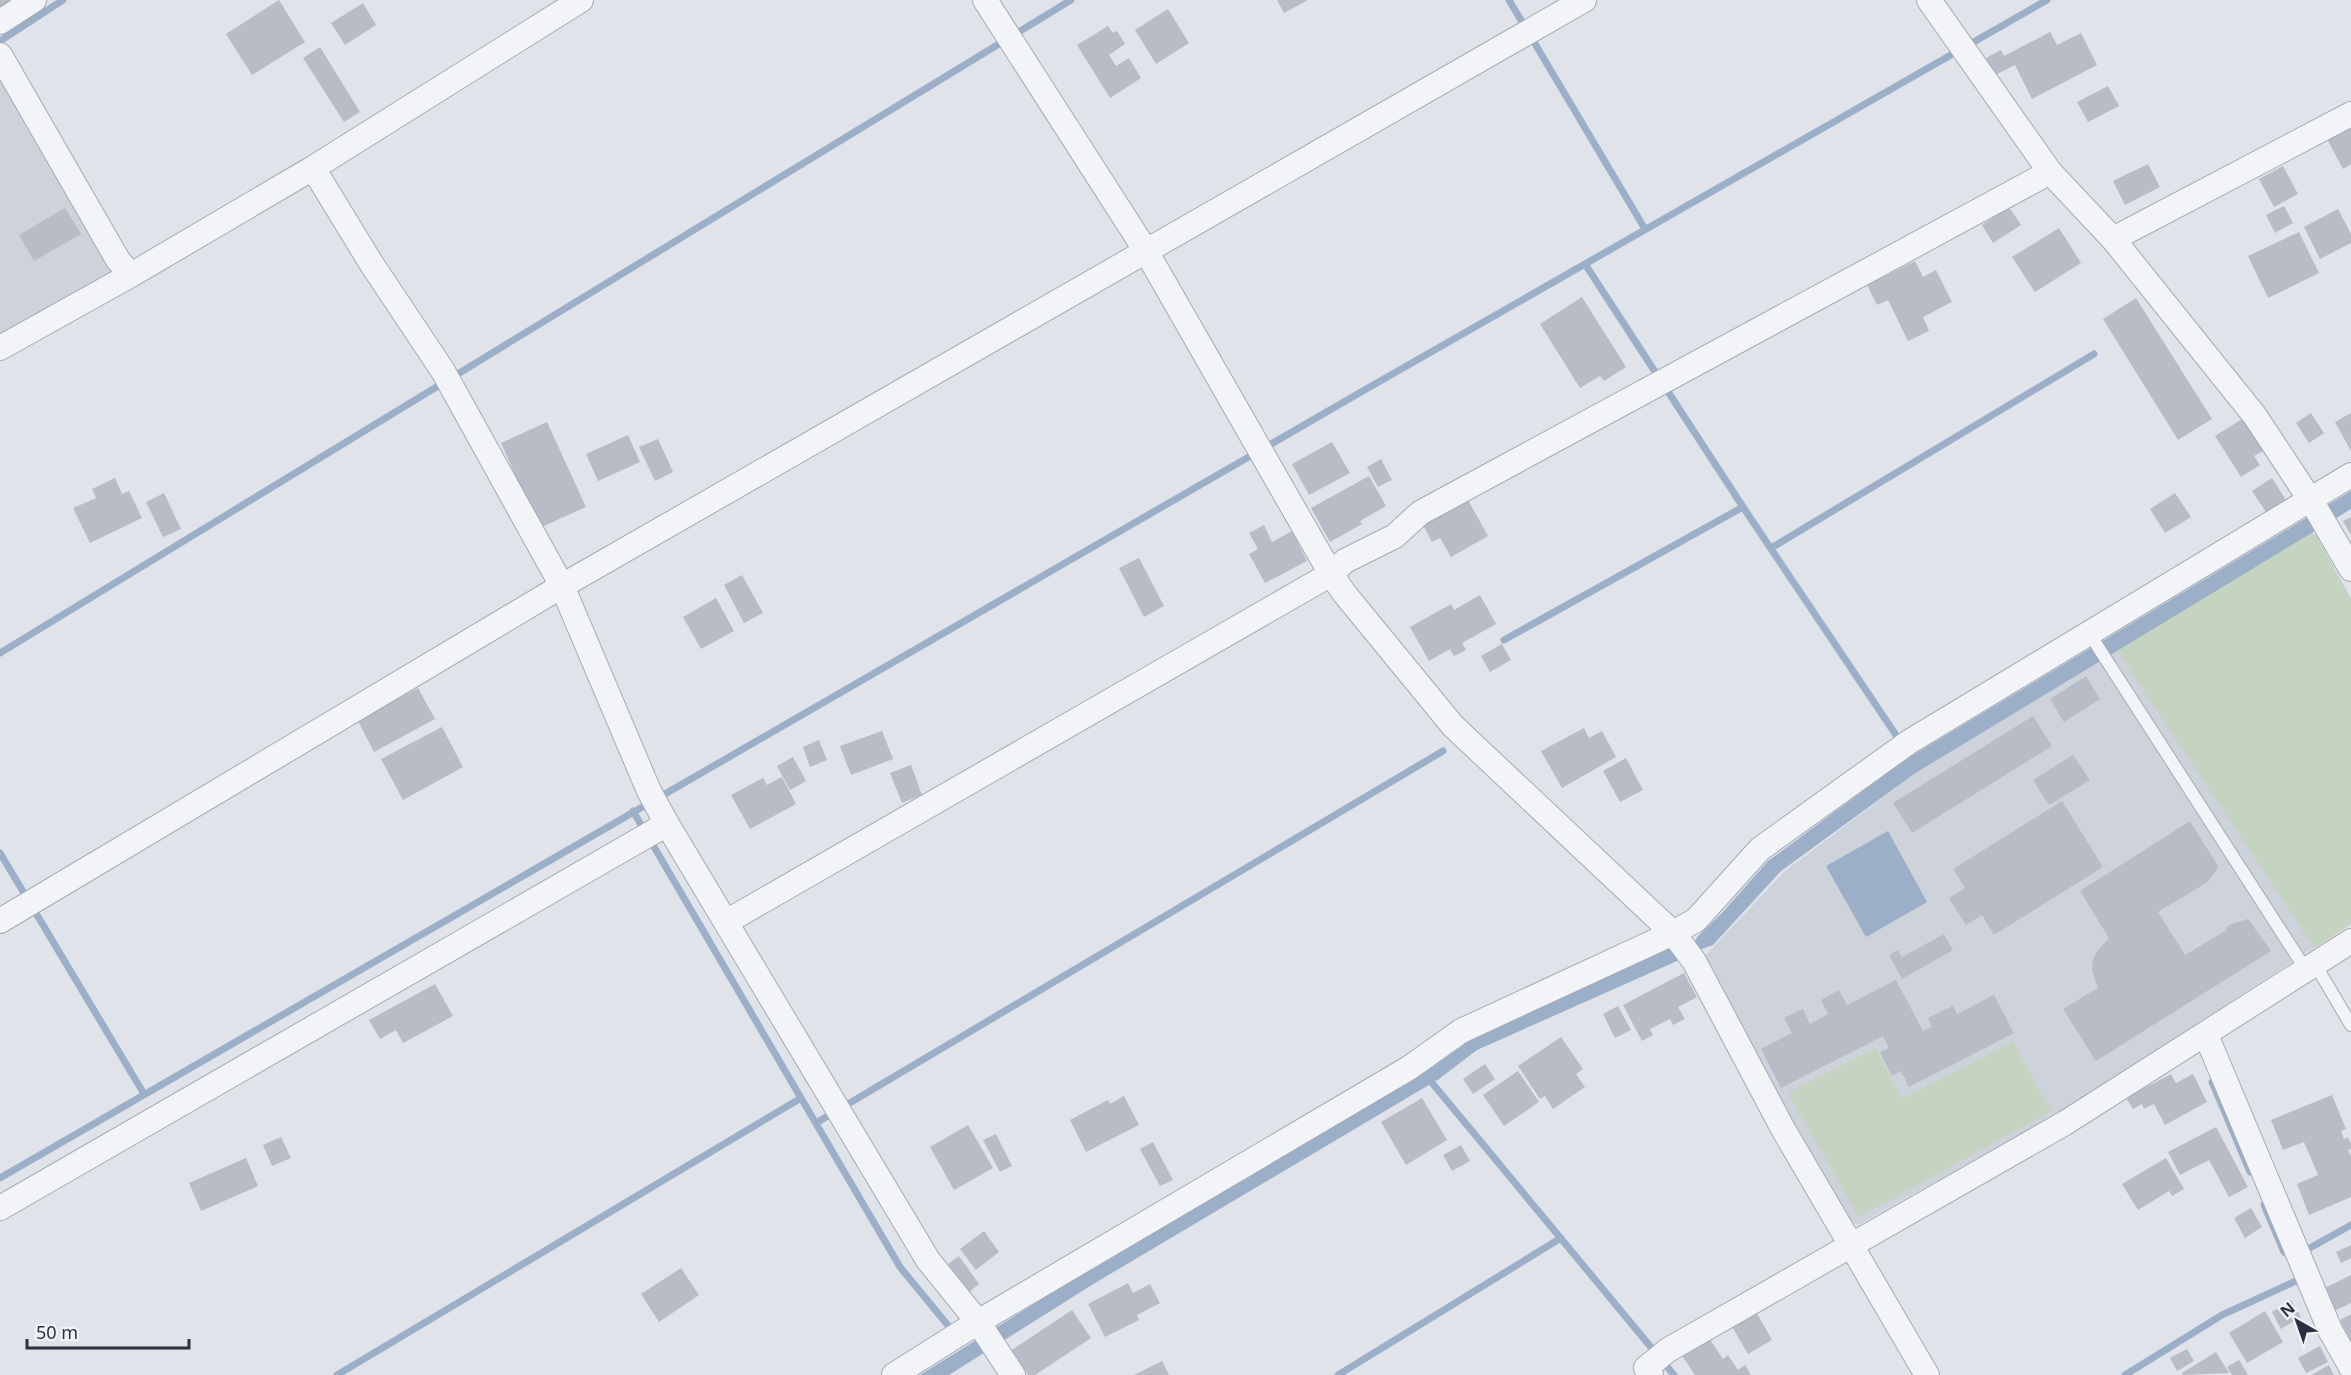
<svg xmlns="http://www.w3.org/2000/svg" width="2351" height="1375" viewBox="0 0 2351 1375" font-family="'Noto Sans',sans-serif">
  <rect width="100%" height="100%" fill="#e0e3e9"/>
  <!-- built -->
  <path fill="#ced2db" d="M0 59 122 267 0 333Z
    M2311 532 2316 535 2351 599V924L2068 1107 1858 1225 1849 1221 1790 1126 1703 958 1785 871 1914 774Z"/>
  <!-- green -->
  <path fill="#c5d3c1" d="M2311 532 2316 535 2351 599V924L2314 948 2117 650Z
    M2013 1042 2051 1111 1859 1217 1788 1093 1876 1048 1902 1099Z"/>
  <!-- water -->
  <path fill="#9cafc8" d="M2351 491V509L1914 774 1781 871 1713 945 1685 955 1677 961 1477 1050 1439 1079 1095 1283 949 1375H920L1087 1271 1430 1069 1469 1041 1667 948 1676 950 1694 943 1697 937 1722 913 1768 861 1905 760Z
    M1888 831 1927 902 1866 937 1826 866Z"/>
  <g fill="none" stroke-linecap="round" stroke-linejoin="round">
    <!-- stream -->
    <path stroke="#9cafc8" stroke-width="7" d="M1509 0 1645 229
      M0 41 63 0
      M1585 264 1743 507 1902 744
      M1771 548 2094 354
      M1504 640 1743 507
      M0 653 1071 0
      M633 811 900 1267 955 1334
      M0 853 144 1094
      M1428 1078 1674 1375
      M2212 1082 2250 1172
      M816 1123 1443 751
      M0 1178 1368 388 2047 0
      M2264 1205 2284 1252
      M2308 1249 2351 1225
      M337 1375 801 1098
      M1338 1375 1561 1238
      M2125 1375 2222 1315 2296 1281"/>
  </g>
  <!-- building -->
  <path fill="#b7bcc6" d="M0 0H14L0 9Z
    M279 0 305 42 252 75 226 34Z
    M1277 0H1308L1284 13Z
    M363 3 376 25 345 45 331 23Z
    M1168 9 1189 43 1156 64 1135 30Z
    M1108 26 1113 33 1117 31 1125 44 1109 55 1116 66 1129 58 1141 78 1110 98 1077 45Z
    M2050 32 2057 45 2081 33 2097 65 2032 99 2015 65 1995 75 1986 58 2001 50 2004 56Z
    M320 47 360 112 344 122 303 58Z
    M2108 86 2119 106 2088 122 2077 102Z
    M2351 127V164L2343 169 2327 139Z
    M2148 164 2160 187 2125 205 2113 181Z
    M2283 166 2298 194 2274 207 2259 179Z
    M2284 206 2293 223 2275 233 2266 215Z
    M2009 207 2021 225 1993 243 1982 225Z
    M65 208 81 234 34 261 19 235Z
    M2338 209 2351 234V243L2320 259 2304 227Z
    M2059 228 2081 263 2035 292 2012 257Z
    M2299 232 2319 273 2268 298 2248 256Z
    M1915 261 1923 277 1936 270 1952 302 1923 317 1929 331 1908 341 1888 300 1877 305 1867 285Z
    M1582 297 1626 367 1604 381 1600 376 1580 388 1540 324Z
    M2136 298 2212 419 2178 440 2103 319Z
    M2311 413 2324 433 2309 443 2296 423Z
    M2351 413V451L2335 422Z
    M2242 419 2263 451 2254 456 2260 465 2241 477 2215 436Z
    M547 422 586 507 539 528 501 443Z
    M628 435 640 462 598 481 586 454Z
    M658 439 673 472 655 481 639 447Z
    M1332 442 1350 473 1309 495 1292 464Z
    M1381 459 1392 480 1378 487 1367 467Z
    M1369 476 1386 506 1360 521 1362 524 1330 542 1311 508Z
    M115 478 122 494 129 491 142 518 90 543 73 508 96 498 92 489Z
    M2272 478 2286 500 2266 512 2252 491Z
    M164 493 181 529 163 537 146 502Z
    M2175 493 2191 517 2165 533 2150 509Z
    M1468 500 1488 536 1451 557 1440 538 1432 542 1423 525Z
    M2351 517V535L2343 521Z
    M1264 525 1272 542 1292 531 1307 561 1265 583 1249 554 1258 549 1249 533Z
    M1139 558 1164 606 1144 617 1119 568Z
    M742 575 763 613 744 623 724 585Z
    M1480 595 1496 624 1462 643 1466 650 1454 656 1450 649 1429 661 1410 627 1451 604 1454 610Z
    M716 598 734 631 701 649 683 617Z
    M1502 644 1511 660 1490 672 1481 656Z
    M2086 676 2100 699 2064 722 2050 699Z
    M418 688 435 719 374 752 358 721Z
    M2033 716 2052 746 1912 833 1893 803Z
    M442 727 463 767 403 800 381 759Z
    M1584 728 1589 738 1602 731 1616 757 1562 788 1541 751Z
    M882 731 893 759 851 775 840 746Z
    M819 740 827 760 810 767 803 747Z
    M2073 755 2090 780 2049 805 2033 780Z
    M793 757 806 781 790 790 777 766Z
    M1626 758 1643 790 1620 802 1603 771Z
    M911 765 922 795 902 803 890 773Z
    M782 777 796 804 750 829 731 795 763 778 767 785Z
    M2062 801 2103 867 1994 935 1982 915 1966 925 1949 898 1965 888 1953 869Z
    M2190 821 2218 866 2217 869 2208 882 2158 912 2185 955 2227 930 2225 928 2232 924 2248 919 2271 951 2096 1061 2063 1009 2098 988 2092 970 2093 960 2097 951 2109 938 2080 891Z
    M1944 934 1953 950 1902 979 1889 955 1898 950 1902 957Z
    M1684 973 1697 997 1678 1007 1685 1019 1673 1025 1670 1019 1650 1029 1653 1035 1642 1041 1623 1005Z
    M1896 980 1923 1031 1932 1027 1928 1018 1953 1006 1957 1014 1994 995 2014 1033 1909 1087 1901 1071 1892 1076 1880 1052 1889 1048 1883 1036 1781 1088 1761 1049 1792 1033 1784 1018 1803 1009 1810 1024 1828 1014 1821 1000 1839 990 1847 1005Z
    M435 984 453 1016 403 1043 396 1030 380 1039 369 1020Z
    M1618 1006 1631 1030 1615 1038 1603 1014Z
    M1561 1037 1583 1069 1576 1074 1585 1087 1553 1109 1545 1096 1540 1099 1518 1066Z
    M1485 1064 1495 1079 1473 1094 1463 1079Z
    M1518 1071 1539 1102 1504 1126 1483 1095Z
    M2171 1074 2176 1083 2193 1074 2207 1102 2165 1125 2154 1104 2144 1109 2142 1104 2133 1109 2126 1098Z
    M2332 1095 2346 1129 2341 1131 2344 1139 2348 1137 2351 1144V1149L2348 1150 2351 1156V1197L2309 1215 2297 1184 2318 1175 2304 1142 2283 1150 2271 1120Z
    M1124 1096 1139 1125 1086 1152 1070 1120 1108 1100 1110 1104Z
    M1422 1098 1447 1140 1406 1165 1381 1122Z
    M968 1125 993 1168 954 1190 930 1147Z
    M2216 1127 2248 1187 2229 1197 2209 1160 2180 1175 2168 1152Z
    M996 1134 1012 1166 1000 1172 983 1140Z
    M281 1137 291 1158 272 1166 263 1145Z
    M1153 1142 1173 1180 1160 1186 1140 1149Z
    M1461 1145 1470 1161 1452 1171 1443 1155Z
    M246 1158 258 1186 201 1211 189 1183Z
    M2166 1158 2184 1189 2172 1196 2169 1191 2138 1210 2122 1184Z
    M2251 1208 2262 1227 2245 1238 2234 1218Z
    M984 1231 999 1252 976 1270 960 1249Z
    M2351 1245V1258L2341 1263 2336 1252Z
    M959 1256 979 1284 969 1292 948 1264Z
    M681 1268 699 1295 659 1322 641 1294Z
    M2351 1275V1303L2334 1311 2323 1289Z
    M1128 1283 1133 1293 1150 1284 1160 1303 1137 1315 1139 1320 1105 1337 1088 1304Z
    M2291 1300 2301 1317 2281 1329 2272 1312Z
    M1072 1310 1091 1338 1035 1375H1028L1012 1350Z
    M1755 1310 1772 1340 1748 1354 1731 1325Z
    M2265 1311 2283 1342 2247 1363 2229 1333Z
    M2351 1314V1341L2340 1320Z
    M1707 1335 1723 1359 1728 1355 1738 1370 1745 1365 1751 1375H1695L1681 1354Z
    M2320 1346 2328 1362 2306 1373 2298 1358Z
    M2187 1349 2194 1361 2177 1371 2170 1358Z
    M2216 1352 2229 1373 2183 1375 2182 1373Z
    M2239 1360 2248 1375H2232L2227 1367Z
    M1162 1361 1169 1375H1134Z
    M2329 1365 2334 1375H2311Z"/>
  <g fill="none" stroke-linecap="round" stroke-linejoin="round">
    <defs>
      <path id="lane" d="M2089 633 2306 970
        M2315 964 2351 1025"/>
      <path id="street" d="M985 0 1146 251 1331 574 1344 593 1453 726 1673 933 1694 961 1783 1129 1927 1375
        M1929 0 2050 172 2113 239 2255 416 2315 507 2351 569
        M0 22 34 0
        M0 55 118 260 131 275
        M313 168 371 263 443 371 562 586 649 791 667 824 928 1260 978 1322 1013 1375
        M2113 239 2351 114
        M0 348 131 275 313 168 581 0
        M0 921 562 586 1584 0
        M726 922 1331 574 1345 561 1395 536 1420 513 2050 172
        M2206 1035 2330 1330 2351 1367
        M0 1208 667 824
        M894 1375 978 1322 1409 1068 1461 1031 1673 933 1696 920 1760 849 1909 742 2351 475
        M1651 1375 1646 1368 1668 1350 2065 1123 2351 941"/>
    </defs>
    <!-- lane casing -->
    <use href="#lane" stroke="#a5aab3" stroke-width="14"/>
    <!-- street casing -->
    <use href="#street" stroke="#a5aab3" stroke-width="26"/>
    <!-- lane -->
    <use href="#lane" stroke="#f3f4f7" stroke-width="12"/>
    <!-- street -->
    <use href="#street" stroke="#f3f4f7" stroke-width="24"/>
  </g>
  <!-- north arrow -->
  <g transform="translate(2297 1321) rotate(320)" stroke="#f0f2f6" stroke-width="4.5" paint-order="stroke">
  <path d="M0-4.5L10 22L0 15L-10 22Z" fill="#293040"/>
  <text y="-9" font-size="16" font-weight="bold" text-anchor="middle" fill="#293040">N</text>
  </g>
  <!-- scale -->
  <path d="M27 1339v9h162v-9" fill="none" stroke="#293040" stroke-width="3"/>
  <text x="36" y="1339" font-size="18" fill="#293040" stroke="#f0f2f6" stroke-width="4.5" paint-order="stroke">50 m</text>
</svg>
